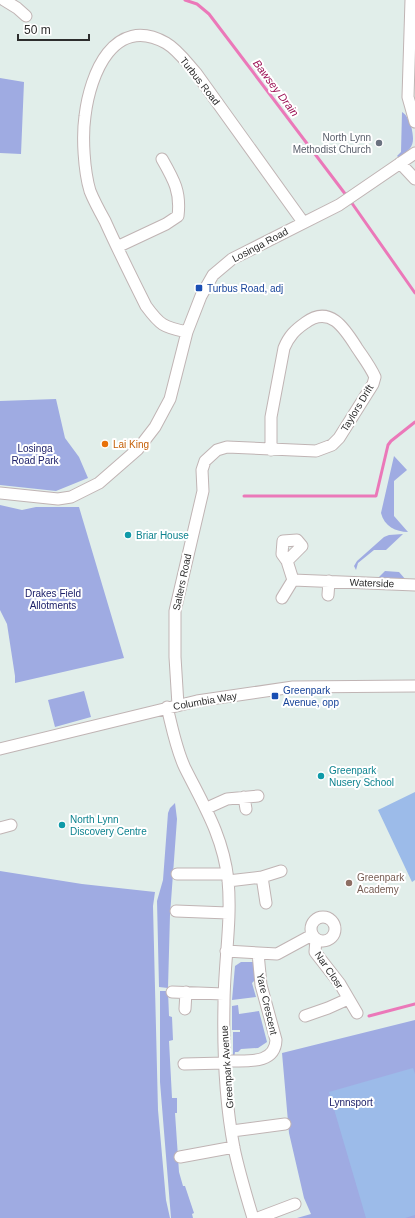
<svg xmlns="http://www.w3.org/2000/svg" width="415" height="1218" viewBox="0 0 415 1218" font-family="Helvetica,sans-serif">
  <rect width="100%" height="100%" fill="#e1eeea"/>
  <!-- green -->
  <path fill="#9fabe2" d="M0 78 24 82 21 154 0 153Z
    M402 112C407 115 408 120 411 125 415 144 414 147 399 158L397 156 401 152Z
    M56 399 65 438 79 457 88 478 56 491 0 485V401Z
    M394 456 407 470 394 481V516L408 532C396 532 384 526 381 513Z
    M0 505 22 510 36 507H79L124 658 15 683V676L7 624 0 610Z
    M403 534 386 550H374L358 563 356 570 354 566 357 561 384 537 389 535Z
    M385 571 399 572 406 580 377 579Z
    M84 691 91 717 55 727 48 700Z
    M175 803 177 819 170 915 168 988 159 987 157 901 163 880 168 813 170 808Z
    M0 871 82 884 155 892 153 906 158 1110 166 1200 170 1218H0Z
    M241 962H253L255 980 252 983 256 997 232 1000 235 966Z
    M160 991H168L169 1016 172 1017 173 1040 169 1041 172 1098H177V1113H175L179 1172 183 1186H185L194 1213 192 1214 193 1218H171L160 1082Z
    M238 1005 239 1014 259 1011 267 1042 258 1048 241 1049 238 1052H235L234 1058H233V1032H240V1030H232V1006Z
    M415 1020V1218H297L311 1214 304 1198 289 1133 282 1053Z"/>
  <!-- pitch -->
  <path fill="#9cbbe9" d="M415 792V880L412 882 378 810Z
    M413 1068 415 1074V1215L405 1218H366L329 1092Z"/>
  <g fill="none" stroke-linecap="round" stroke-linejoin="round">
    <!-- stream -->
    <path stroke="#eb78b9" stroke-width="3" d="M185 0 197 4 209 14 349 199 415 293
      M244 496H376L388 445 391 441 415 422
      M369 1016 415 1004"/>
    <defs>
      <path id="minor" d="M4 0 17 8 26 16
        M411 0 408 97 415 122
        M400 163 415 179
        M117 247 166 224 178 216C181 192 174 180 162 159
        M187 332C163 327 160 325 146 306 132 278 118 250 105 221 100 212 94 201 90 191 84 171 82 137 85 116 90 74 114 14 166 43 178 50 187 63 196 73L303 222
        M0 493 58 499 71 497 99 483 138 449 155 427 170 399 187 332 201 296 213 275 232 259 339 205 415 153
        M297 540 302 546 287 561 282 554 283 541Z
        M287 561 293 580 415 585
        M328 595 329 581
        M282 598 293 580
        M178 705 175 657V611L203 491 202 470 205 461 217 450 227 447 316 451 332 445 339 438 373 384 375 377C370 366 363 357 357 348 345 329 330 304 305 323 295 330 289 336 284 348L271 417V450
        M167 707C172 727 176 749 185 768 204 806 223 836 228 880 232 921 224 963 224 1004 223 1051 225 1101 234 1148 239 1172 246 1195 253 1218
        M0 749 197 701 293 687 415 686
        M244 797 246 809
        M207 808 227 799 258 796
        M0 828 11 825
        M177 874H227
        M262 877 266 903
        M228 881 262 877 281 871
        M176 911 228 913
        M311 929a12 12 0 1 1 24 0a12 12 0 1 1-24 0Z
        M316 939 315 952 340 984 357 1013
        M226 951 277 954 312 935
        M172 992 224 994
        M185 1009 186 992
        M305 1016 328 1008 348 999
        M225 1061C244 1060 275 1066 276 1040L261 985 258 953
        M184 1064 225 1063
        M232 1131 285 1124
        M180 1157 234 1147
        M258 1218 295 1204"/>
    </defs>
    <!-- minor casing -->
    <use href="#minor" stroke="#c0b4b4" stroke-width="13"/>
    <!-- minor -->
    <use href="#minor" stroke="#fff" stroke-width="11"/>
  </g>
  <!-- markers -->
  <circle fill="#6b7280" stroke="#fff" stroke-width="1.5" cx="379" cy="143" r="4"/>
  <g fill="#1a4fb4" stroke="#fff" stroke-width="1.5">
    <rect x="195" y="284" width="8" height="8" rx="2"/>
    <rect x="271" y="692" width="8" height="8" rx="2"/>
  </g>
  <circle fill="#e8710a" stroke="#fff" stroke-width="1.5" cx="105" cy="444" r="4"/>
  <g fill="#0f9aa8" stroke="#fff" stroke-width="1.5">
    <circle cx="128" cy="535" r="4"/>
    <circle cx="321" cy="776" r="4"/>
    <circle cx="62" cy="825" r="4"/>
  </g>
  <circle fill="#8d6e63" stroke="#fff" stroke-width="1.5" cx="349" cy="883" r="4"/>
  <g text-anchor="middle" dominant-baseline="central" stroke-width="4" stroke-linejoin="round" paint-order="stroke">
    <!-- street labels -->
    <g font-size="10" fill="#2d2d2d" stroke="#fff">
      <text transform="translate(200 81) rotate(52)">Turbus Road</text>
      <text transform="translate(260 245) rotate(-28)">Losinga Road</text>
      <text transform="translate(357 408) rotate(-59)">Taylors Drift</text>
      <text transform="translate(182 582) rotate(-78)">Salters Road</text>
      <text transform="translate(372 583) rotate(2)">Waterside</text>
      <text transform="translate(205 701) rotate(-10)">Columbia Way</text>
      <text transform="translate(329 970) rotate(56)">Nar Closr</text>
      <text transform="translate(267 1004) rotate(77)">Yare Crescent</text>
      <text transform="translate(227 1067) rotate(-94)">Greenpark Avenue</text>
    </g>
    <!-- worship labels -->
    <g font-size="10" fill="#5b616d" stroke="#fff" text-anchor="end">
      <text x="371" y="137">North Lynn<tspan x="371" dy="12">Methodist Church</tspan></text>
    </g>
    <!-- transit labels -->
    <g font-size="10" fill="#164399" stroke="#fff" text-anchor="start">
      <text x="207" y="288">Turbus Road, adj</text>
      <text x="283" y="690">Greenpark<tspan x="283" dy="12">Avenue, opp</tspan></text>
    </g>
    <!-- food labels -->
    <g font-size="10" fill="#c56008" stroke="#fff" text-anchor="start">
      <text x="113" y="444">Lai King</text>
    </g>
    <!-- park labels -->
    <g font-size="10" fill="#1e216a" stroke="#fff">
      <text x="35" y="448">Losinga<tspan x="35" dy="12">Road Park</tspan></text>
      <text x="53" y="593">Drakes Field<tspan x="53" dy="12">Allotments</tspan></text>
      <text x="351" y="1102">Lynnsport</text>
    </g>
    <!-- culture labels -->
    <g font-size="10" fill="#0d838f" stroke="#fff" text-anchor="start">
      <text x="136" y="535">Briar House</text>
      <text x="329" y="770">Greenpark<tspan x="329" dy="12">Nusery School</tspan></text>
      <text x="70" y="819">North Lynn<tspan x="70" dy="12">Discovery Centre</tspan></text>
    </g>
    <!-- education labels -->
    <g font-size="10" fill="#785e54" stroke="#fff" text-anchor="start">
      <text x="357" y="877">Greenpark<tspan x="357" dy="12">Academy</tspan></text>
    </g>
    <!-- water labels -->
    <g font-size="11" font-style="italic" fill="#9c1256" stroke="#fff">
      <text transform="translate(276 88) rotate(53)">Bawsey Drain</text>
    </g>
  </g>
  <!-- scale -->
  <path d="M18 34v6h71v-6" fill="none" stroke="#2d2d2d" stroke-width="2"/>
  <text x="24" y="34" font-size="12" fill="#2d2d2d" stroke="#ffffff" stroke-width="3" paint-order="stroke">50 m</text>
</svg>
